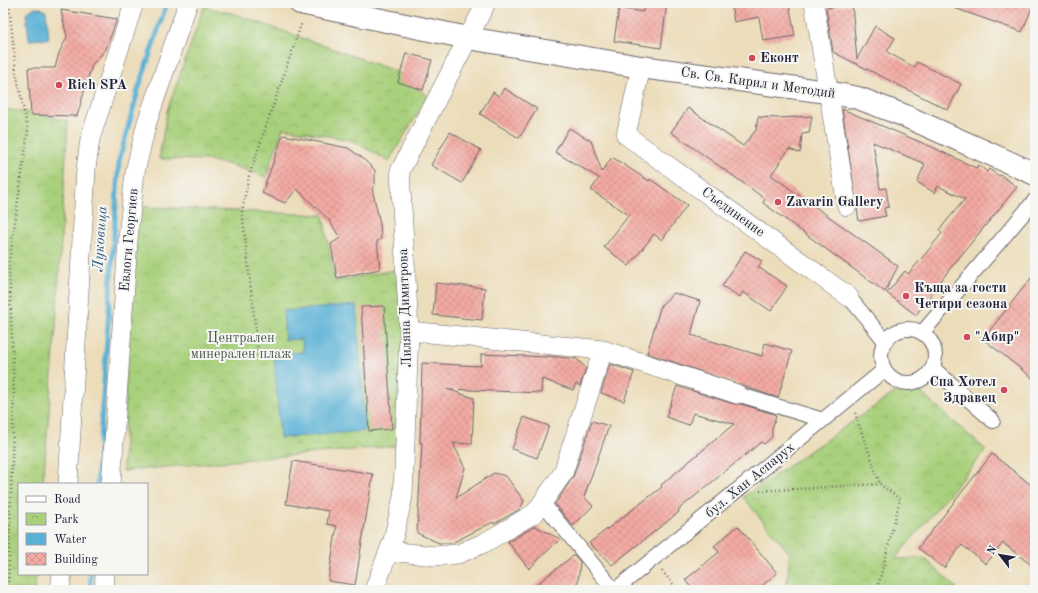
<svg xmlns="http://www.w3.org/2000/svg" width="1038" height="593" viewBox="0 0 1038 593" font-family="'Old Standard TT',serif">
  <defs>
    <pattern id="park-crowns" width="20" height="18" patternUnits="userSpaceOnUse"><rect width="20" height="18" fill="#a9d07b"/><path d="M2 6a3 3 0 1 1 6 0M12 15a3 3 0 1 1 6 0" fill="none" stroke="#91b26b"/></pattern>
    <pattern id="building-cross-hatch" width="8" height="8" patternUnits="userSpaceOnUse"><rect width="8" height="8" fill="#f3aaa3"/><path d="M0 0l8 8M0 8l8-8" fill="none" stroke="#d0928d"/></pattern>
  </defs>
  <rect width="100%" height="100%" fill="#f6f6f2"/>
  <filter id="ink" filterUnits="userSpaceOnUse"><feTurbulence type="fractalNoise" baseFrequency=".025" numOctaves="2"/><feDisplacementMap in="SourceGraphic" scale="8" xChannelSelector="R" yChannelSelector="G"/><feConvolveMatrix kernelMatrix="1 2 1 2 8 2 1 2 1" color-interpolation-filters="sRGB"/></filter>
  <filter id="wash" filterUnits="userSpaceOnUse"><feTurbulence type="fractalNoise" baseFrequency=".012" numOctaves="4" result="noise"/><feDisplacementMap in="SourceGraphic" scale="16" xChannelSelector="R" yChannelSelector="G"/><feGaussianBlur stdDeviation="0.9" result="paint"/><feColorMatrix in="noise" values="0 0 0 0 0 0 0 0 0 0 0 0 0 0 0 0 0 1.4 0 .05"/><feComposite in="paint" operator="in"/></filter>
  <g filter="url(#wash)">
    <rect width="100%" height="100%" fill="#ecddba"/>
    <!-- park -->
    <path fill="url(#park-crowns)" stroke="#66795b" d="M204 7 235 14 395 71 428 96 389 161 351 140 283 128 266 177 231 165 207 160 159 159 167 111Z
      M3 109 33 113 68 121 56 326 43 484H19V574H36L35 590H3Z
      M131 206 323 215 335 281 405 268 406 445 123 471Z
      M918 390 986 450 895 559 924 558 957 588 952 590H786L790 554 743 497 897 391Z"/>
    <!-- water -->
    <path fill="#59b1d6" stroke="#3e6a88" d="M33 8H41L46 11 49 39 29 40 26 14Z
      M356 305 365 431 280 438 274 354 303 352 302 339 285 340 283 311Z"/>
    <g fill="none" stroke-linecap="round" stroke-linejoin="round">
      <!-- stream -->
      <path stroke="#59b1d6" stroke-width="5" d="M97 484 119 161 138 90 167 3
        M90 590 91 574"/>
    </g>
    <g id="blocks">
      <!-- building -->
      <path fill="url(#building-cross-hatch)" d="M644 3H667L661 48 614 41 619 8 643 12Z
        M731 3H789L795 36 763 41 759 17 734 22Z
        M946 3H1034L1022 32 946 5Z
        M852 5 857 59 875 26 895 38 887 52 914 67 917 62 961 84 948 110 833 52 826 8Z
        M61 10 117 19 106 49 92 65 77 116 31 115 28 68H55L59 53 67 37Z
        M406 53 432 60 423 90 398 82Z
        M504 88 537 109 519 138 480 114 493 92 499 96Z
        M688 108 743 146 756 130 758 117 779 118 812 116 809 133 802 134 800 153 789 149 771 175 898 266 885 292 763 203 765 199 746 185 671 132Z
        M842 109 932 147 976 168 979 165 987 172 989 169 999 176 1001 175 1017 187 949 270 916 315 887 293 905 271 908 274 927 252 942 233 939 230 965 199 938 186 935 193 917 182 925 164 873 142 880 189 886 188 889 207 884 208 886 216 859 221Z
        M569 128 591 141 602 172 612 157 649 181 650 179 687 205 662 240 654 234 629 266 604 247 629 215 591 190 599 178 555 152Z
        M450 132 481 150 462 183 431 165Z
        M283 135 348 148 361 157 375 170V185L372 188 380 224 381 239 377 241 380 269 337 278 331 244 340 238 329 220 297 189 285 203 262 193Z
        M745 251 762 261 758 267 787 286 771 311 743 292 740 297 722 286Z
        M1035 273V380L983 339Z
        M436 283 485 288 482 320 433 315Z
        M674 293 700 301 691 335 762 356 765 343 792 351 778 398 647 353 661 305Z
        M384 306 392 429 369 431 361 307Z
        M481 354 547 357 548 356 577 359 586 368 580 386 576 384 573 390 542 379 541 393 447 389 474 398 472 444 453 443 465 468 456 498 494 473 506 476 524 501 520 509 494 524 493 522 452 543H439L417 533 422 443H420L422 363 481 366Z
        M610 364 634 372 624 401 601 393Z
        M677 386 734 404H741L774 414 776 416 772 429V437L764 444 761 442 678 510 679 512 612 565 589 543 662 487 661 485 734 424 693 413 689 425 666 417Z
        M524 417 549 426 537 458 512 449Z
        M592 421 609 426 584 497 593 506 573 526 555 504 573 477Z
        M992 454 1035 488V568L1003 543 986 564 962 545 944 568 918 548Z
        M293 461 373 474 355 585 328 581 337 526 327 524 329 511 286 504Z
        M535 526 560 539 529 569 508 542Z
        M738 526 777 573 757 590H693L685 580 719 552 714 546Z
        M574 555 580 562 578 582 567 590H529Z"/>
    </g>
  </g>
  <g filter="url(#ink)">
    <use href="#blocks" fill-opacity="0" stroke="#696367" stroke-width="1"/>
    <g fill="none" stroke-linecap="round" stroke-linejoin="round">
      <defs>
        <path id="pedestrian" d="M849 297 885 341
          M881 356a27 27 0 1 1 54 0a27 27 0 1 1-54 0Z
          M922 333 1035 200
          M933 368 993 421
          M737 394 823 420
          M542 502 614 590
          M615 590 884 370"/>
        <path id="minor" d="M814 3 847 206
          M641 67 626 135 849 297
          M603 350 737 394
          M68 484 86 169 90 139 134 3
          M111 484 129 227 135 172 147 122 188 3
          M389 551 435 556 458 554 484 543 535 513 563 473 603 350 409 331
          M60 590 62 574
          M104 590 105 574
          M374 590 393 540 403 496 409 331 400 171 486 3"/>
        <path id="tertiary" d="M300 3 468 38 641 67 827 92 858 98 903 115 1035 174"/>
      </defs>
      <!-- pedestrian casing -->
      <use href="#pedestrian" stroke="#696367" stroke-width="16"/>
      <!-- minor casing -->
      <use href="#minor" stroke="#696367" stroke-width="20"/>
      <!-- tertiary casing -->
      <use href="#tertiary" stroke="#696367" stroke-width="24"/>
      <!-- path -->
      <path stroke="#696367" stroke-width="2.5" stroke-dasharray="1 3" stroke-linecap="butt" d="M259 359 242 211 249 176 302 22
        M855 413 880 484
        M760 491 880 484 900 499 877 590
        M662 571 678 590
        M8 590 14 395 9 263 28 131 16 72 9 3"/>
      <!-- pedestrian -->
      <use href="#pedestrian" stroke="#fff" stroke-width="14"/>
      <!-- minor -->
      <use href="#minor" stroke="#fff" stroke-width="19"/>
      <!-- tertiary -->
      <use href="#tertiary" stroke="#fff" stroke-width="22"/>
    </g>
  </g>
  <!-- markers -->
  <g fill="#d1495b" stroke="#f6f6f2" stroke-width="1.5">
    <circle cx="752" cy="58" r="4"/>
    <circle cx="59" cy="85" r="4"/>
    <circle cx="778" cy="202" r="4"/>
    <circle cx="906" cy="296" r="4"/>
    <circle cx="967" cy="337" r="4"/>
    <circle cx="1004" cy="390" r="4"/>
  </g>
  <g text-anchor="middle" dominant-baseline="central" stroke-width="4" stroke-linejoin="round" paint-order="stroke">
    <!-- poi labels -->
    <g font-size="14" font-weight="bold" fill="#22223b" stroke="#f6f6f2" text-anchor="start">
      <text x="760" y="58">Еконт</text>
      <text x="67" y="85">Rich SPA</text>
      <text x="786" y="202">Zavarin Gallery</text>
      <text x="914" y="288">Къща за гости<tspan x="914" dy="16">Четири сезона</tspan></text>
      <text x="975" y="337">"Абир"</text>
      <text x="996" y="382" text-anchor="end">Спа Хотел<tspan x="996" dy="16">Здравец</tspan></text>
    </g>
    <!-- street labels -->
    <g font-size="14" fill="#22223b" stroke="#f6f6f2">
      <text transform="translate(758 83) rotate(8)">Св. Св. Кирил и Методий</text>
      <text transform="translate(733 212) rotate(36)">Съединение</text>
      <text transform="translate(129 240) rotate(-85)">Евлоги Георгиев</text>
      <text transform="translate(405 308) rotate(-92)">Лиляна Димитрова</text>
      <text transform="translate(750 480) rotate(-39)">бул. Хан Аспарух</text>
    </g>
    <!-- park labels -->
    <g font-size="14" fill="#4a564e" stroke="#f6f6f2">
      <text x="241" y="338">Централен<tspan x="241" dy="16">минерален плаж</tspan></text>
    </g>
    <!-- water labels -->
    <g font-size="15" font-style="italic" fill="#385b79" stroke="#f6f6f2">
      <text transform="translate(101 239) rotate(-86)">Луковица</text>
    </g>
  </g>
  <!-- margin -->
  <rect width="1038" height="593" fill="none" stroke="#f6f6f2" stroke-width="16"/>
  <!-- legend -->
  <rect x="18" y="483" width="130" height="92" fill="#f6f6f2" stroke="#a1a1a9"/>
  <rect x="26" y="496" width="20" height="6" fill="#ffffff" stroke="#a1a1a9"/>
  <text x="54" y="503" font-size="12" fill="#22223b">Road</text>
  <rect x="26" y="513" width="20" height="12" fill="url(#park-crowns)" stroke="#a1a1a9"/>
  <text x="54" y="523" font-size="12" fill="#22223b">Park</text>
  <rect x="26" y="533" width="20" height="12" fill="#59b1d6" stroke="#a1a1a9"/>
  <text x="54" y="543" font-size="12" fill="#22223b">Water</text>
  <rect x="26" y="553" width="20" height="12" fill="url(#building-cross-hatch)" stroke="#a1a1a9"/>
  <text x="54" y="563" font-size="12" fill="#22223b">Building</text>
  <!-- north arrow -->
  <g transform="translate(1000 555) rotate(301)" stroke="#f6f6f2" stroke-width="3" paint-order="stroke">
  <path d="M0-3L7 15L0 10L-7 15Z" fill="#22223b"/>
  <text y="-6" font-size="11" font-weight="bold" text-anchor="middle" fill="#22223b">N</text>
  </g>
</svg>
